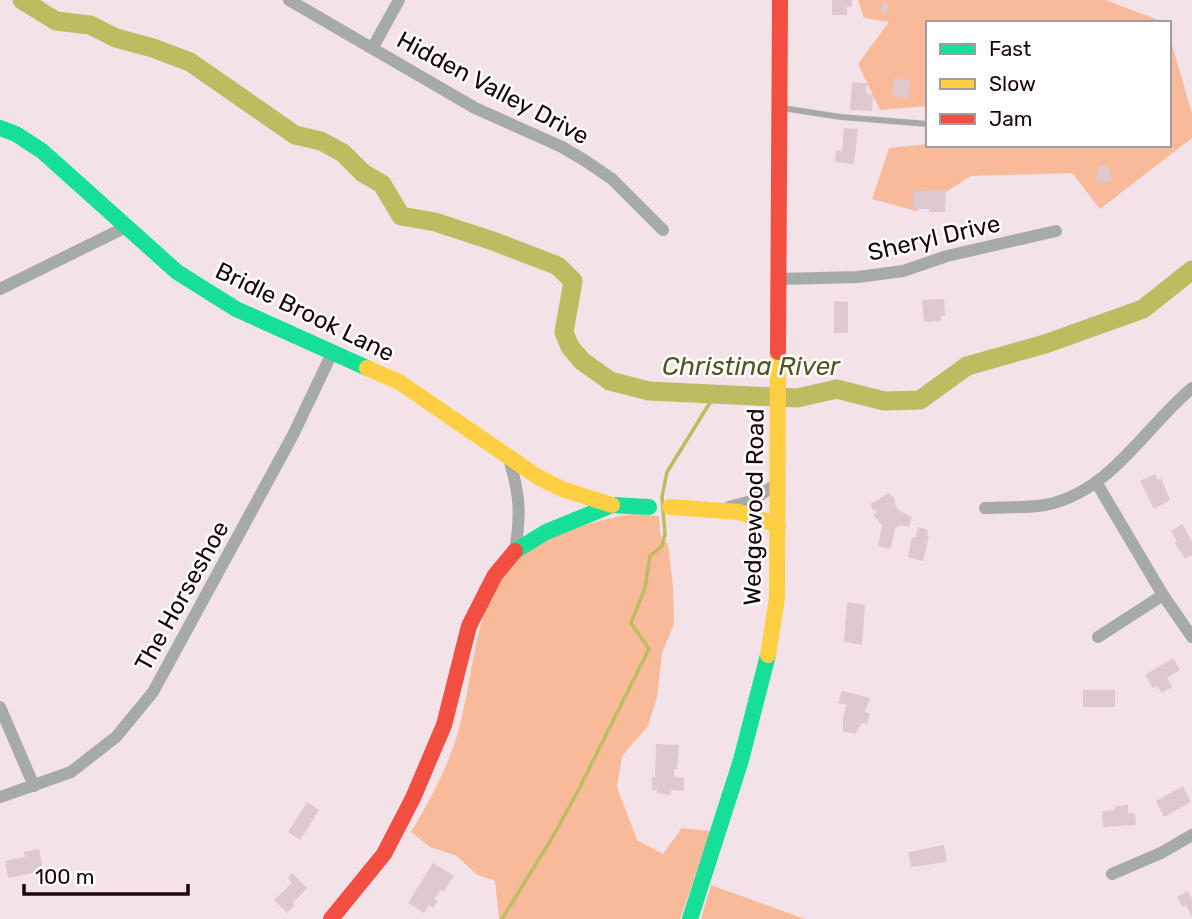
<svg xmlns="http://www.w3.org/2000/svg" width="1192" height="919" viewBox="0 0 1192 919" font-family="Rubik,sans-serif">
  <rect width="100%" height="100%" fill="#f3e3e9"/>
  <!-- forest -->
  <path fill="#f8ba98" d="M858 0H1106L1166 23H928V106L880 110 858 64 889 22 864 18Z
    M1169 35 1192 113V138L1100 209 1072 173 971 176 916 211 872 199 889 148 928 144 1169 145Z
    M633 514 659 516 661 538 668 544 673 586 674 624 662 653 657 697 648 726 622 756 617 787 637 840 663 854 682 828 711 831 680 919H499L495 881 476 874 457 856 430 847 411 832C430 801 446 770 457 736 468 698 471 659 482 621 487 601 506 566 523 553 550 533 600 519 633 514Z
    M711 885 805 919H701Z"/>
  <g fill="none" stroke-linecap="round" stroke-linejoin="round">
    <!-- stream -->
    <path stroke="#bcbc61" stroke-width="3.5" d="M502 919 552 838 580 787 649 649 631 623 645 588 650 556 662 546 665 534 662 497 667 472 716 393"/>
    <!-- river -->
    <path stroke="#bcbc61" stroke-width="19" d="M22 0 56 21 90 25 116 38 153 48 190 62 295 135 321 141 343 153 363 173 382 184 401 216 435 222 493 241 558 266 573 281 564 332 570 347 582 361 610 381 649 391 797 398 837 389 884 401 920 400 967 366 1045 344 1143 309 1192 270"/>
  </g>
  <!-- building -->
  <path fill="#dec9ce" d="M832 0H852V7H847V15H832Z
    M883 3H888L886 14 881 13Z
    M894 78 910 80 908 98 892 96Z
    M852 82 867 83 866 93 873 95 872 111 850 110Z
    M844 128 858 129 854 164 835 162 836 151H842Z
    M1097 166H1110L1111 181 1097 182Z
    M946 190 945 212H929V209H913V191Z
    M944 299 945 316H941V321L924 322 922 300Z
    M834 301 848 302V333H834Z
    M1155 474 1158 480 1161 478 1170 500 1154 509 1140 481Z
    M889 493 895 499 894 502 898 510 912 517 909 527 901 525 895 528 891 547 889 549 878 546 882 525 873 515 877 512 876 509 874 511 870 504Z
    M1182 524 1192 541V555L1185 559 1175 543 1177 541 1171 531Z
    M918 527 928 530 927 535 929 536 923 561 908 557 912 537 915 538Z
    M847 602 865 605 862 645 844 642Z
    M1173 658 1180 670 1167 678 1172 687 1162 693 1157 686 1153 688 1145 675Z
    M1083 690H1115V707H1083Z
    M842 691 870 698 865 712 870 714 867 724 862 723 855 734 843 731V717L847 705 838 703Z
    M656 744 679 745 677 769H674V777L684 778V791L671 790V795L657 793V790H652V777H655Z
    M1183 786 1191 802 1164 817 1156 801Z
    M307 802 319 810 300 840 288 832Z
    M1128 805V814L1135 813 1136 825 1103 827 1102 811 1115 810V806Z
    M944 845 947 862 911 867 908 852Z
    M39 849 43 871 8 878 5 861 25 857 24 852Z
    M433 863 454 876 443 892 440 890 434 899 438 901 433 908 429 905 424 913 408 903Z
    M292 873 307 888 293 903 295 905 287 913 274 900 292 883 288 878Z
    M1188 891 1192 899V917L1186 905 1182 907 1177 897Z"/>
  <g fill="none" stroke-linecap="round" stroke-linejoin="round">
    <!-- lane -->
    <path stroke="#a6aaa8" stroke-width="6" d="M782 108 841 117 928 124"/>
    <!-- street -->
    <path stroke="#a6aaa8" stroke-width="12" d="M289 0 475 108 562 147 584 160 612 179 663 230
      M373 47 399 0
      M779 279 858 277 903 271 947 256 1056 231
      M0 289 126 227
      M509 459C520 494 521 515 515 551
      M1096 482 1163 595 1192 637
      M729 507 751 501 778 483
      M985 508C1005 507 1026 508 1045 505 1111 492 1144 428 1192 388
      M1098 637 1163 595
      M0 707 34 786
      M0 797 71 772 116 737 153 692 293 435 333 351
      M1112 874 1161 853 1192 835"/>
    <!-- fast -->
    <path stroke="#16e098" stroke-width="16" d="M0 128 16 134 42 151 177 272 236 309 367 368
      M515 551 546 532 612 505 649 507
      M690 919 741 760 768 655"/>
    <!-- slow -->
    <path stroke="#ffcf43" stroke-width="16" d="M367 368 399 382 538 477 562 489 612 505
      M670 507 739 512 778 525
      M768 655 777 598 778 352"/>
    <!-- jam -->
    <path stroke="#f24e42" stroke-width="16" d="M778 352 780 0
      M331 919 384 854 413 798 444 725 469 626 495 575 515 551"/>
  </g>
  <g text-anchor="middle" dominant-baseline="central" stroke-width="5" stroke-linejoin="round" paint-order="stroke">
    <!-- street labels -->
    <g font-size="24" fill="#1b0610" stroke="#fff">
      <text transform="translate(493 88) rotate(28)">Hidden Valley Drive</text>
      <text transform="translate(934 238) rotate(-13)">Sheryl Drive</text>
      <text transform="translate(305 312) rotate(26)">Bridle Brook Lane</text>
      <text transform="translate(754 507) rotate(-89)">Wedgewood Road</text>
      <text transform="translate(182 596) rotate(-61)">The Horseshoe</text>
    </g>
    <!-- water labels -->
    <g font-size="26" font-style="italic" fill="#525625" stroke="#fff">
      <text x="751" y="366">Christina River</text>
    </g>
  </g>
  <!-- legend -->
  <rect x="926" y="21" width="245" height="126" fill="#ffffff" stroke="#a49b9f" stroke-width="2"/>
  <rect x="940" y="44" width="35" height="10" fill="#16e098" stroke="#a49b9f" stroke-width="2"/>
  <text x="989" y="56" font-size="21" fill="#1b0610">Fast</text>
  <rect x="940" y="79" width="35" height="10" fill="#ffcf43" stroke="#a49b9f" stroke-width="2"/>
  <text x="989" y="91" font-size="21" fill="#1b0610">Slow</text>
  <rect x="940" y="114" width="35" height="10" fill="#f24e42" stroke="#a49b9f" stroke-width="2"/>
  <text x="989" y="126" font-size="21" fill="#1b0610">Jam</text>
  <!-- scale -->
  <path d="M24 884v10h164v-10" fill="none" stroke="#1b0610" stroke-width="3.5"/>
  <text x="35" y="884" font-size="21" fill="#1b0610" stroke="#ffffff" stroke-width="5" paint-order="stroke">100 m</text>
</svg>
